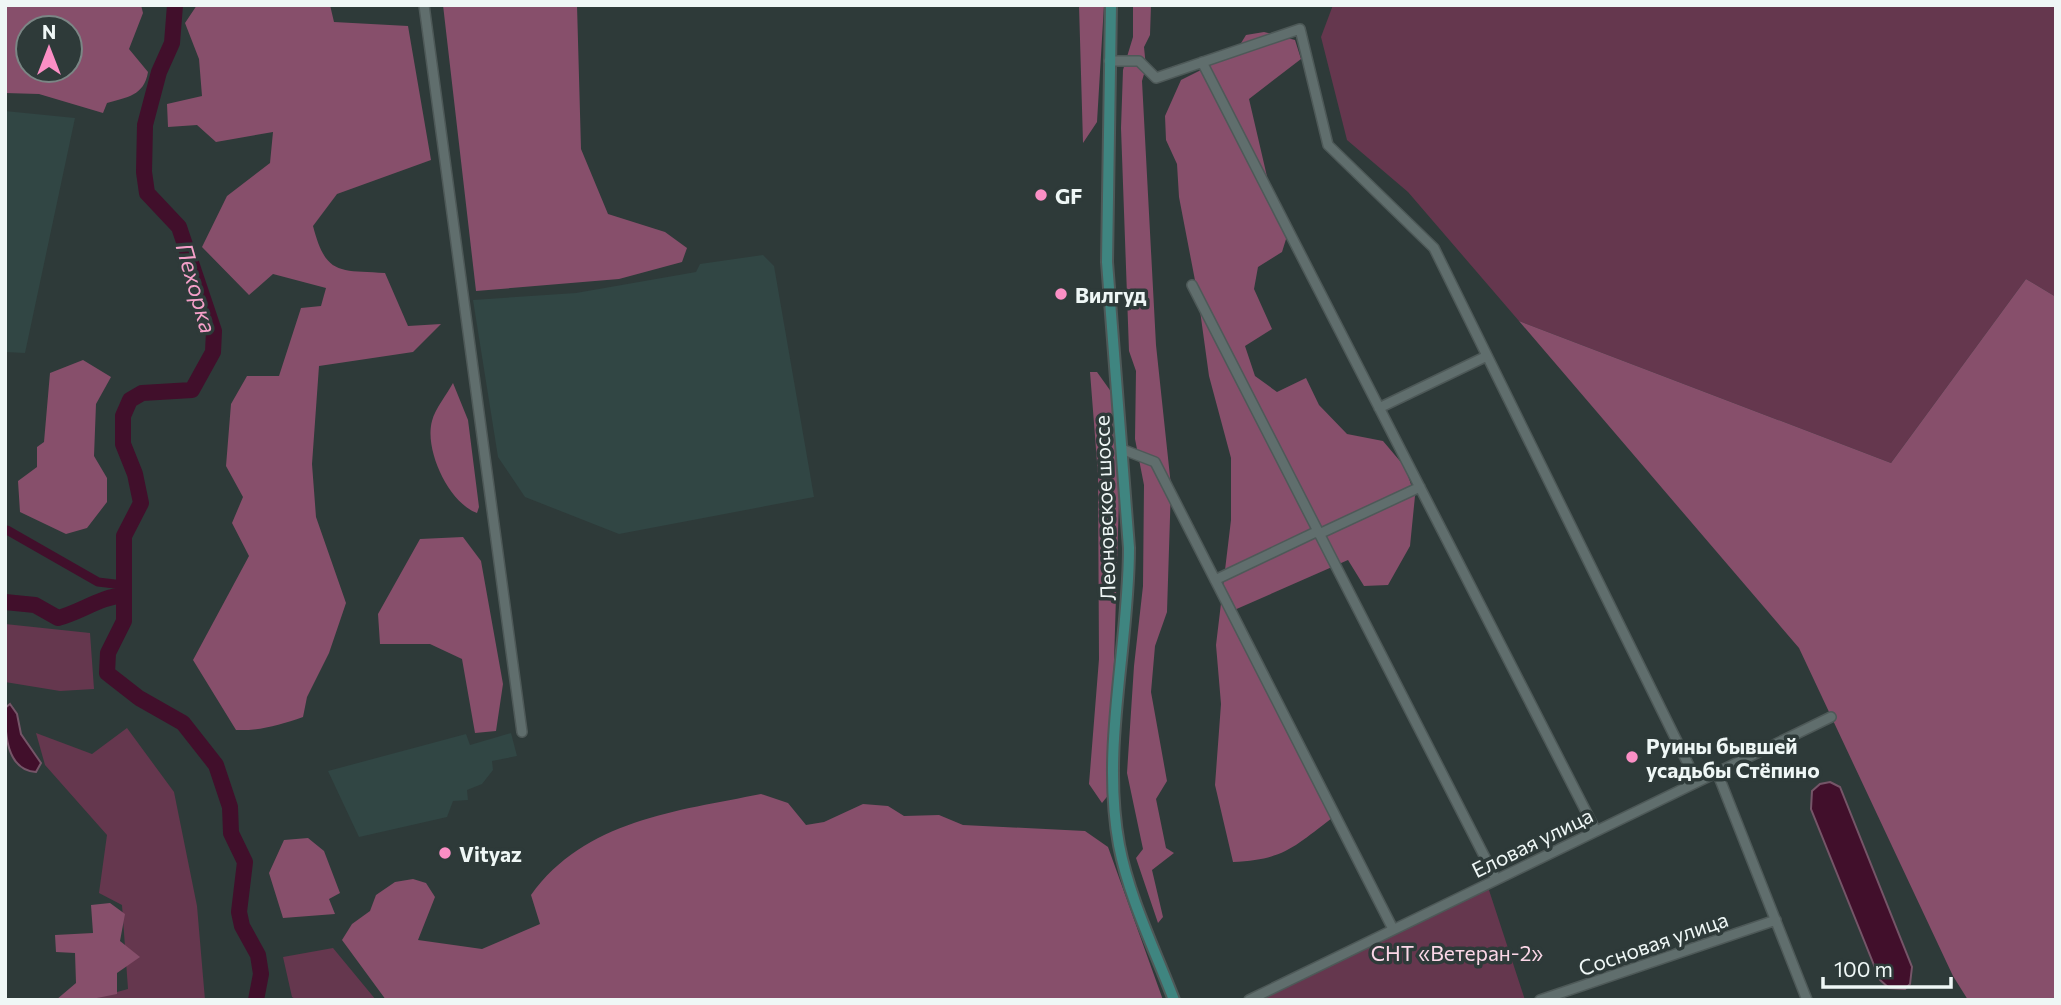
<svg xmlns="http://www.w3.org/2000/svg" width="2061" height="1005" viewBox="0 0 2061 1005" font-family="Commissioner,sans-serif">
  <rect width="100%" height="100%" fill="#2e3a39"/>
  <!-- built -->
  <path fill="#314644" d="M5 111 75 118 25 353 5 352Z
    M763 255 774 266 814 497 619 534 525 497 498 457 473 300 576 293 696 272 700 264Z
    M511 733 517 756 492 761 493 770 482 784 467 790 468 800 453 801 447 817 359 837 328 771 466 734 470 745Z"/>
  <!-- green -->
  <path fill="#65374e" d="M1333 5H2056V297L2026 279 1891 463 1519 321 1408 192 1347 140 1321 37Z
    M5 624 90 633 94 689 60 691 5 682Z
    M127 728 174 792 197 906 205 1000H88L128 989 122 905 99 893 107 835 45 765 36 733 92 754Z
    M1487 884 1525 1000H1249Z
    M333 948 376 1000H297L292 997 283 957Z"/>
  <!-- forest -->
  <path fill="#874f6b" fill-rule="evenodd" d="M5 5H141L143 13 129 49 148 72C144 96 127 97 107 103L103 113 39 94 5 93ZM70 28V70H28V28Z
    M197 5H330L334 22 408 26 431 160 337 194 313 226C326 276 339 270 385 273L408 326 441 324 413 352 319 366 312 464 316 517 346 603 329 653 307 697 303 717C280 725 260 731 236 730L193 660 249 556 232 523 243 497 226 466 231 404 247 376H279L301 308 321 306 326 288 273 274 249 295 202 247 227 196 270 163 273 132 216 142 197 125 168 127 167 104 202 96 199 59 185 23Z
    M443 5H577L581 149 608 214 665 232 687 248 682 262 619 279 476 291Z
    M1079 5H1104L1097 122 1083 143Z
    M1133 5H1151L1150 35 1144 47 1146 67 1142 81 1156 345 1171 486 1167 612 1155 646 1151 692 1167 781 1156 799 1166 848 1174 853 1152 870 1163 917 1158 923 1136 858 1143 849 1127 773 1134 666 1143 586 1144 485 1135 439 1136 371 1129 351 1121 128 1123 70 1133 37Z
    M1264 32 1295 40 1301 59 1249 99 1272 198 1291 223 1282 252 1258 267 1254 289 1272 329 1245 346 1255 376 1277 392 1306 378 1319 405 1347 434 1383 441 1405 467 1415 496 1410 546 1388 585 1364 586 1348 560 1232 611 1332 818C1294 847 1283 860 1233 862L1215 785 1221 704 1216 645 1231 520V458L1209 376 1198 296 1179 197 1177 164 1166 140 1165 116 1181 80 1235 53 1246 35Z
    M2026 279 2056 297V1000H1968L1953 976 1799 648 1519 321 1891 463Z
    M83 360 111 377 96 404 94 456 107 478V502L87 528 66 534 20 512 18 481 37 467V447L44 442 50 373Z
    M1090 372H1097L1112 393 1119 499 1110 793 1102 803 1089 784 1099 659 1098 475Z
    M453 383 468 420 479 507 477 513C449 503 424 450 432 421 435 409 447 394 453 383Z
    M463 537 481 561 503 684 496 731 475 733 462 659 430 644H380L378 614 420 539Z
    M761 794 788 803 806 825 824 822 863 804 888 806 904 816 939 815 963 825 1085 831 1108 847 1163 1000H386L342 940 352 924 370 911 376 895 395 882 413 879 426 883 435 897 418 940 482 949 540 924 531 895C585 820 677 811 761 794Z
    M308 838 324 851 340 893 329 899 335 914 283 918 269 873 284 840Z
    M110 903 125 914 120 941 140 957 117 973V994L87 1000H56L76 983 75 953 56 952 55 935 93 933 91 905Z"/>
  <!-- water -->
  <path fill="#410f2b" stroke="#755568" stroke-width="2" d="M10 704 17 714 21 734 41 763 36 772C6 770 5 733 5 708Z
    M1830 782 1840 787 1912 967 1910 984 1905 989 1889 988 1880 980 1811 809 1812 791 1820 784Z"/>
  <g fill="none" stroke-linecap="round" stroke-linejoin="round">
    <!-- canal -->
    <path stroke="#410f2b" stroke-width="9" d="M7 530 98 582 123 585"/>
    <!-- river -->
    <path stroke="#410f2b" stroke-width="16" d="M175 5 172 43 159 72 145 125 144 172 147 193 179 227 214 331 213 352 192 390 142 393 130 400 123 416V444L135 474 141 503 124 536V621L108 653 107 673 139 698 183 723 216 765 230 807 231 833 245 862 239 912 242 926 258 955 261 974 256 1000
      M5 602 35 605 58 618C81 612 100 597 124 595"/>
    <defs>
      <path id="minor" d="M424 5 522 732
        M1109 61H1139L1156 78 1300 29 1328 145 1434 248 1697 782
        M1202 62 1596 831
        M1192 285 1496 879
        M1379 408 1487 356
        M1124 450 1155 462 1393 929
        M1319 534 1420 487
        M1215 580 1318 531
        M1717 772 1807 1000
        M1249 1000 1831 717
        M1540 1000 1776 920"/>
      <path id="major" d="M1111 5 1107 262 1129 548C1129 646 1101 747 1119 845 1129 898 1155 950 1174 1000"/>
    </defs>
    <!-- minor casing -->
    <use href="#minor" stroke="#4e5958" stroke-width="12"/>
    <!-- major casing -->
    <use href="#major" stroke="#4e5958" stroke-width="14"/>
    <!-- minor -->
    <use href="#minor" stroke="#606e6d" stroke-width="9"/>
    <!-- major -->
    <use href="#major" stroke="#3f8580" stroke-width="10"/>
  </g>
  <!-- markers -->
  <g fill="#fb8fc5" stroke="#2e3a39" stroke-width="2.5">
    <circle cx="1041" cy="195" r="7"/>
    <circle cx="1061" cy="294" r="7"/>
    <circle cx="1632" cy="757" r="7"/>
    <circle cx="445" cy="853" r="7"/>
  </g>
  <g text-anchor="middle" dominant-baseline="central" stroke-width="7" stroke-linejoin="round" paint-order="stroke">
    <!-- poi labels -->
    <g font-size="21" font-weight="bold" fill="#eff7f6" stroke="#2e3a39" text-anchor="start">
      <text x="1055" y="195">GF</text>
      <text x="1075" y="294">Вилгуд</text>
      <text x="1646" y="745">Руины бывшей<tspan x="1646" dy="24">усадьбы Стёпино</tspan></text>
      <text x="459" y="853">Vityaz</text>
    </g>
    <!-- street labels -->
    <g font-size="21" fill="#eff7f6" stroke="#2e3a39">
      <text transform="translate(1104 508) rotate(-92)">Леоновское шоссе</text>
      <text transform="translate(1532 842) rotate(-26)">Еловая улица</text>
      <text transform="translate(1653 943) rotate(-19)">Сосновая улица</text>
    </g>
    <!-- park labels -->
    <g font-size="21" fill="#fbd7e7" stroke="#2e3a39">
      <text x="1457" y="952">СНТ «Ветеран-2»</text>
    </g>
    <!-- water labels -->
    <g font-size="23" font-style="italic" fill="#f5a0c9" stroke="#2e3a39">
      <text transform="translate(197 288) rotate(74)">Пехорка</text>
    </g>
  </g>
  <!-- border -->
  <rect width="2061" height="1005" fill="none" stroke="#eff7f6" stroke-width="14"/>
  <!-- north arrow -->
  <g transform="translate(49 49)"><circle r="33" fill="#2e3a39" stroke="#7b8685" stroke-width="2"/>
  <path d="M0-5L12 26L0 18L-12 26Z" fill="#fb8fc5"/>
  <text y="-10" font-size="19" font-weight="bold" text-anchor="middle" fill="#eff7f6">N</text>
  </g>
  <!-- scale -->
  <path d="M1823 977v10h128v-10" fill="none" stroke="#eff7f6" stroke-width="3.5"/>
  <text x="1834" y="977" font-size="21" fill="#eff7f6" stroke="#2e3a39" stroke-width="5" paint-order="stroke">100 m</text>
</svg>
